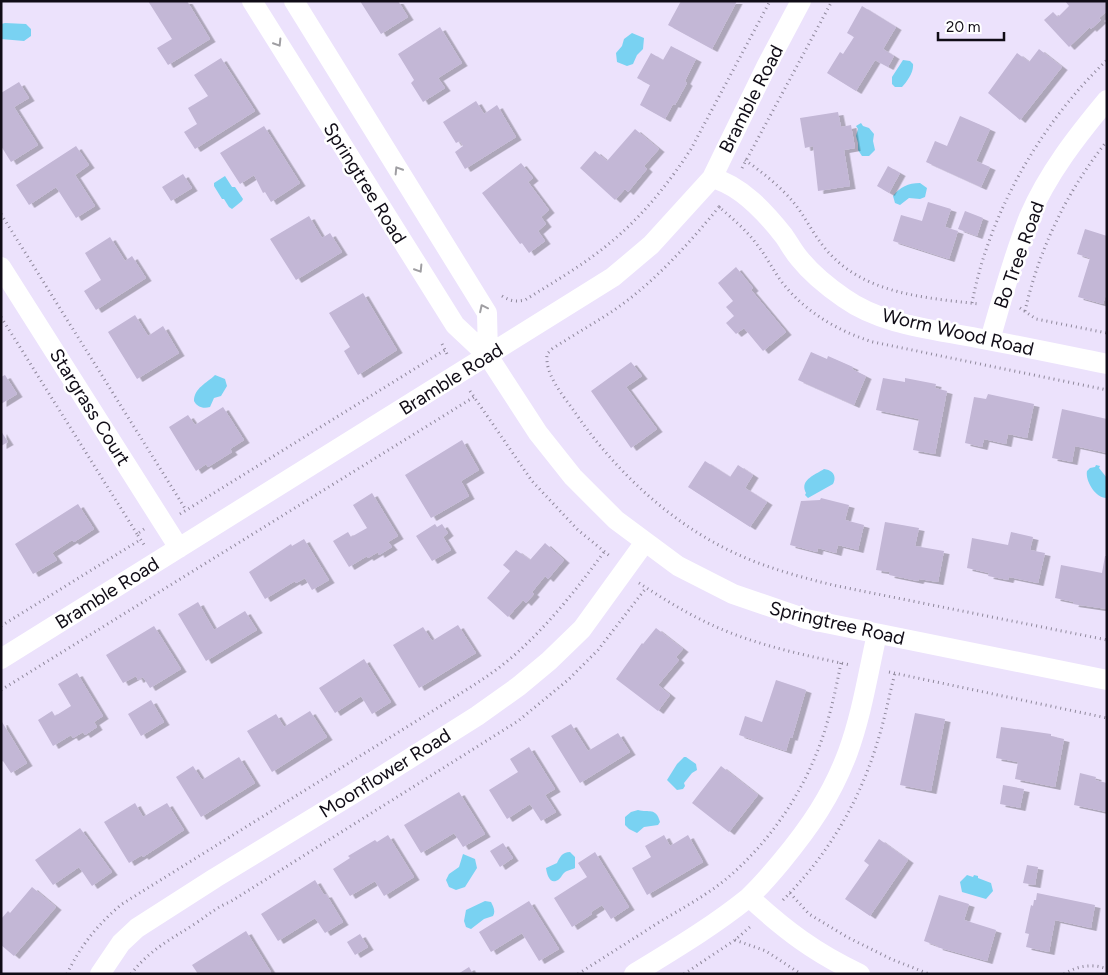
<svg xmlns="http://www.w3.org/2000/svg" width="1108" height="975" viewBox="0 0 1108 975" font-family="Figtree,sans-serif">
  <defs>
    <filter id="shadow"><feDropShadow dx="5.5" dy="3" stdDeviation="0" flood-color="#0004"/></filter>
  </defs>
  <rect width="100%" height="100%" fill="#ece2fc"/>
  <!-- water -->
  <path fill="#79d2f2" d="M5 23 26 24 31 29V36L24 41 1 39V24Z
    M632 33 644 38 643 49 637 55 633 64 627 66 617 62 616 53 622 46 624 39Z
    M903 60 910 61 913 64C914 72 907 82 902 87H895L892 84V77Z
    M861 123 863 126 869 128 874 134 873 141 875 150 869 156H862L858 150V143L856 136 858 129 856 126Z
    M225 176 232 187H235L243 199 242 201 232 209 229 207 224 199H222L214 186V183Z
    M920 183 927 188 925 197 920 199 909 198 900 205 895 203 893 196C900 187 908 183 920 183Z
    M215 375 225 379 227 386 221 396 214 398 210 407C203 409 197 407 194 401 194 388 207 383 215 375Z
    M1096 465 1100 466 1099 468 1107 478V498C1096 499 1085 481 1087 471L1090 468 1095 467Z
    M824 469C833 470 837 476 833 484L808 498 805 495 806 493C799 480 815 475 824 469Z
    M684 757H686L696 764 697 770 692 773 684 783 685 786 683 789 677 790 667 780 677 764Z
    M638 810C649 813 656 807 660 822L658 825 644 827 637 833 629 829 625 825V817L631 812Z
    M570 852 575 857V868C571 870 567 870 564 873 561 876 562 877 558 880 550 885 547 875 546 868L557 863C560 857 562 852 570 852Z
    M463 854 475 859 477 868 465 887 456 890 449 887 446 880 449 874 459 867Z
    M967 875 973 877 974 875 978 876V878L991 883 993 891 986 899 962 892 960 882Z
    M485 901 491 902C493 906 496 911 493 916L484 919 471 929 466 927 464 921 466 910Z"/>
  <!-- building -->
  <path fill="#c3b7d6" filter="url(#shadow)" d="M148 1H187L210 39 168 65 157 48 172 39Z
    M360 1H398L408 17 381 34Z
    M681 1H737L712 49 668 25Z
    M1065 1H1107V11L1099 18 1101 20 1091 29 1090 27 1069 47 1044 20 1053 12 1058 17 1069 6Z
    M862 6 896 27 883 49 894 56 888 67 875 60 856 91 827 73 840 52 843 54 854 37 847 33Z
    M440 27 462 63 438 78 445 88 423 102 411 83 414 80 398 54Z
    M671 46 696 59 685 81 687 83 675 105 673 104 665 119 640 105 650 85 637 78 651 53 663 60Z
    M1039 49 1062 67 1020 120 988 93 1017 53 1029 62Z
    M221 58 255 111 195 149 184 132 197 124 188 108 208 96 194 75Z
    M19 82 29 98 14 107 38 145 11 162 1 146V93Z
    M476 101 484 114 497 105 516 137 465 169 455 152 463 146 460 141 456 143 443 122Z
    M838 112 841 127 851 125 855 148 844 150 850 186 818 191 813 146 805 148 800 118Z
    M960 116 990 129 976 161 990 167 981 187 926 162 935 141 947 146Z
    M264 126 300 183 271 202 265 192 263 193 254 175 240 184 220 153Z
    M635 129 659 149 644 166 647 169 628 192 625 189 615 200 580 168 595 151 607 161Z
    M76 146 89 165 75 175 95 206 76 218 56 187 29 205 16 185Z
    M521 163 533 178 528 182 549 210 541 217 546 224 538 231 545 241 529 253 522 243 520 244 482 193Z
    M888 166 900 173 889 193 877 186Z
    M183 174 192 188 171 201 162 187Z
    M928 202 951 209 945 227 958 231 949 259 893 241 901 215 922 221Z
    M965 211 983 218 977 236 958 229Z
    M309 216 322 238 330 233 342 252 296 280 270 239Z
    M1085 229 1107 236V291L1103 304 1078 297 1090 258 1077 254Z
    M110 237 125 261 132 256 146 278 96 310 84 291 101 280 85 253Z
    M736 267 753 288 751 290 786 332 763 351 744 328 736 334 726 323 734 316 726 307 733 301 718 283Z
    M363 293 397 350 358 375 344 351 350 347 329 313Z
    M135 315 148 336 163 326 179 353 137 379 108 332Z
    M811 352 827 359 828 356 853 367 852 369 866 376 854 405 798 380Z
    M631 362 642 376 626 387 657 429 631 448 591 391Z
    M5 375 17 394 1 404V377Z
    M883 378 905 382V378L936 384 935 388 947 391 935 454 913 450 919 419 876 410Z
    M988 394 1034 404 1027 438 1008 434 1006 444 984 439 982 447 965 443 974 397 986 399Z
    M223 407 244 440 230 449 232 452 208 467 206 464 196 471 169 427 188 415 195 425Z
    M1062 409 1107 419V453L1075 446 1072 462 1052 458Z
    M1 431 8 442 1 446Z
    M462 440 479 470 461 481 469 496 431 518 405 475Z
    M705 461 730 477 738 465 753 475 745 488 767 502 750 527 688 487Z
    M372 493 398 536 388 542 392 547 379 555 378 552 368 558 367 556 349 567 333 541 348 532 351 537 367 528 353 505Z
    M821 498 849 505 845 520 864 525 858 550 838 545 836 553 818 548 817 552 790 545 801 501 820 500Z
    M78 504 94 529 74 542 72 540 52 553 57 560 33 574 15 544Z
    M885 522 919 528 915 546 944 551 938 582 919 579 918 581 889 575 890 572 876 570Z
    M435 524 437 527 442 524 448 533 443 537 451 550 432 561 416 536Z
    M1011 532 1033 537 1030 550 1045 553 1038 583 1009 577 1008 580 988 576 989 573 967 568 972 538 1008 545Z
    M304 539 329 580 312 590 305 578 296 583 295 581 265 599 249 572 291 544 292 546Z
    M545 543 564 560 548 579 545 576 532 592 534 594 526 603 523 600 508 617 487 598 510 571 503 565 516 550 530 560Z
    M1105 556H1107V609L1073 604 1074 602 1055 598 1061 565 1102 573Z
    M198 602 214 630 245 611 257 630 206 661 178 614Z
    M458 625 476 653 419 688 393 645 423 627 432 641Z
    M154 626 181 669 150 688 143 677 138 680 136 676 123 683 106 655Z
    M656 628 683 649 676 657 679 660 658 685 670 695 658 711 616 679 642 643 643 644Z
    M364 659 391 702 372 714 361 696 335 713 319 688Z
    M77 673 103 716 94 722 97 727 85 735 83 732 73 738 71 735 53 746 38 720 52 711 55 716 71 706 58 684Z
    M776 680 806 690 792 738 790 737 786 751 739 735 745 716 762 722Z
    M151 700 164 722 141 736 128 714Z
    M310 711 327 737 272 772 247 731 276 714 284 727Z
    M915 713 945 719 931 791 900 785Z
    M1 722H2L27 763 11 773 3 761 1 762Z
    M571 724 588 751 618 733 630 752 580 783 551 736Z
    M1001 727 1051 734V736L1064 739 1055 787 1015 779 1018 762 996 758Z
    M529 747 555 789 545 795 556 812 541 821 530 804 507 819 489 790 518 772 510 759Z
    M239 757 255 783 201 817 176 777 193 766 202 780Z
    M721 766 758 795 729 832 692 803Z
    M1080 773 1096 777 1095 780 1107 783V812L1074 805Z
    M1003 785 1024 789 1020 808 1000 804Z
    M459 792 485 834 463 847 454 833 421 853 404 825Z
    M135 803 143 817 167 803 184 830 143 857 142 855 129 863 104 822Z
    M80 828 112 872 92 886 79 867 53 885 35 860Z
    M388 835 414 877 384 896 375 881 350 896 333 869 350 858 348 856 375 840 377 842Z
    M664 835 670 846 688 835 703 862 647 895 632 868 651 857 645 846Z
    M879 839 908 860 870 916 845 899 869 865 864 861Z
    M503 843 513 858 500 867 490 851Z
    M595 852 629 907 611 919 602 905 591 912 592 914 572 927 554 898 587 877 578 863Z
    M1027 865 1038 867 1035 885 1023 883Z
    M315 880 324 895 326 894 343 922 325 933 315 918 278 941 261 914Z
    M32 887 56 907 14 956 1 945V919L8 911 10 913Z
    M1037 893 1095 905 1091 928 1055 920 1049 952 1026 947 1029 934 1025 933 1031 905 1033 906 1034 900H1036Z
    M939 895 969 904 964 920 996 930 987 961 937 947 938 946 924 941Z
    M529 901 559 949 539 961 522 933 491 952 479 932Z
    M246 931 271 972 268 974H198L192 965Z
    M360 934 368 947 355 955 347 942Z
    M469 967 473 974H458Z"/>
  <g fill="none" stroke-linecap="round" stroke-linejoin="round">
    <!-- path -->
    <path stroke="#8f889b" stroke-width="3" stroke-dasharray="1 4" stroke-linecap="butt" d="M745 160C762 172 781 187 794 203 807 219 816 240 831 255 869 295 929 298 979 304
      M742 168 832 1
      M720 206 719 207C732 218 745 229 755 242 765 254 772 268 781 281 804 311 837 331 873 342L1107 390
      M719 207C690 242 660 276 624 303 601 320 576 333 552 349L547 354C545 375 562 394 574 411 615 471 672 525 739 555 770 569 804 578 837 586L1107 640
      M1 214 186 510
      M502 296C510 301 516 302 525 300 552 283 580 267 605 247 639 220 667 186 691 149L770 1
      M972 303C989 213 1041 123 1107 60
      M1020 308 1036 319 1107 333
      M1025 311C1039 249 1067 191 1107 141
      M1 317 137 534
      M442 344 448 356
      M470 391 532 481 578 530 611 557
      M180 514 445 350
      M144 529 137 534 145 546
      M639 583C662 598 686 613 712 625 755 645 804 655 850 665
      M1 626 140 540
      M889 672 1107 718
      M1 690 474 397
      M790 893 809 914 847 937 891 959 929 974
      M783 900C828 855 860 801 878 740 885 718 889 696 895 673
      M735 940 766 951 801 974
      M67 974C80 946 99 923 122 904L447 702C469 688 491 675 511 658 547 627 576 590 604 552
      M131 974C150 949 172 939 196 923 208 915 217 907 230 902L518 721 568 680 598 650 646 588
      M578 974C606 956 633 939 661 921 683 908 705 896 725 880 773 840 810 783 827 723 833 703 837 683 841 663
      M684 974 735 940 751 926
      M1064 974C1077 966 1092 963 1107 969"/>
    <!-- minor -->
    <path stroke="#fff" stroke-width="20" d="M252 1 455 325 488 356 538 433 573 477 616 520 678 566 733 594 806 619 1107 680
      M294 1 487 313 488 356
      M712 178C741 185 766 213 784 236 789 243 793 251 799 258 811 273 828 287 844 298 882 325 932 329 977 338 1020 346 1063 355 1107 364
      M1 267 179 548
      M990 340C1002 299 1013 257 1029 217 1048 173 1077 136 1107 100
      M1 659 613 277 651 245 712 178 767 65 801 1
      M749 897C785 930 815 953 860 974
      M100 974 121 943 137 928 215 878 374 781 477 716 519 686 549 661 582 629 645 542
      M634 974C673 950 712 927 748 898 760 887 771 874 781 862 810 827 832 795 848 752 862 714 868 673 877 634"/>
  </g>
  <!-- one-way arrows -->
  <defs><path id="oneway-chevron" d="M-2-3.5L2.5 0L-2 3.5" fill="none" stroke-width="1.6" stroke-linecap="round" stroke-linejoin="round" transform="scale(1.25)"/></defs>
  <g stroke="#9f9ea2">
    <use href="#oneway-chevron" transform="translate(278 43) rotate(58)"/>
    <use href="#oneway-chevron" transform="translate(398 170) rotate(-122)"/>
    <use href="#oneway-chevron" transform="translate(419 269) rotate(58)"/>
    <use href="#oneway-chevron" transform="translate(483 308) rotate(-116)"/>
  </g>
  <g text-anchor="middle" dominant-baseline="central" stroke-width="5" stroke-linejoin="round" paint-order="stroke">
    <!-- street labels -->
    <g font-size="19" fill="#100c16" stroke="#fff">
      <text transform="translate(751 99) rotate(-63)">Bramble Road</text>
      <text transform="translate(365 183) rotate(58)">Springtree Road</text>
      <text transform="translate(1019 255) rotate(-70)">Bo Tree Road</text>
      <text transform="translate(958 332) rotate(13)">Worm Wood Road</text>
      <text transform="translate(451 379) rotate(-32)">Bramble Road</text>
      <text transform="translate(90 407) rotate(58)">Stargrass Court</text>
      <text transform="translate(107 593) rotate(-32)">Bramble Road</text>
      <text transform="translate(837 623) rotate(13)">Springtree Road</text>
      <text transform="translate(385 773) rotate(-32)">Moonflower Road</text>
    </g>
  </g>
  <!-- border -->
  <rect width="1108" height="975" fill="none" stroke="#100c16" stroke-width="5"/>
  <!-- scale -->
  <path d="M938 32v8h66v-8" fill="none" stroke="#100c16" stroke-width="2.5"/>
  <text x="946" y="32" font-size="15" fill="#100c16" stroke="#ffffff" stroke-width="4" paint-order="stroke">20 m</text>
</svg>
